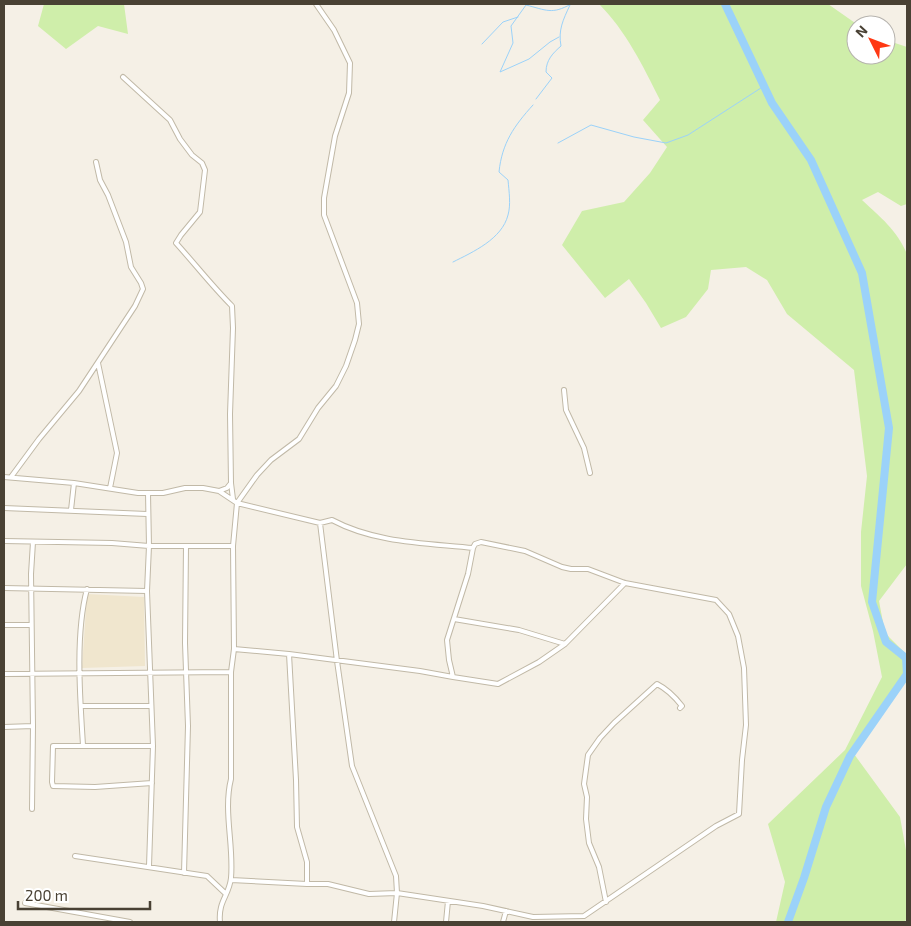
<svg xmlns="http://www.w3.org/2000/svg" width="911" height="926" viewBox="0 0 911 926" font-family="'Exo 2',sans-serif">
  <rect width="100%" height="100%" fill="#f5f0e6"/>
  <!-- education -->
  <path fill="#f0e6ce" d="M87 594 144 597 145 666 82 668Z"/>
  <!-- green -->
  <path fill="#cfeeaa" d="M44 4H124L128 34 98 26 66 49 38 26Z
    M599 4H828L858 25H856V55H886V40L907 47V204L901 206 878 192 862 200C881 218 896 229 907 254V564L879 601 885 633 907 655V675L893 699 854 754 900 817 907 856V917L905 922H776L785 882 768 824 845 750 882 677 873 631 861 586V532L867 476 854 370 787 314 767 280 746 267 711 270 708 289 686 317 661 328 646 303 629 279 605 298 562 245 582 211 624 202 650 173 667 147 643 120 660 100C643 66 626 31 599 4Z"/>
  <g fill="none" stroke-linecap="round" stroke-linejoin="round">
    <!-- stream -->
    <path stroke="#9bd2f9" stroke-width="1" d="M559 37 550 42 529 59 500 72 513 43 511 26 526 5C546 10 552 15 571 4
      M482 44 503 22 518 17
      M536 99 552 78 546 72C546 60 553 53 561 46 558 30 563 20 570 5
      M558 143 591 125 634 137 666 143 688 135 764 86
      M453 262C473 252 502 239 508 215 511 205 509 191 508 180L499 172C502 143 514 126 533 105"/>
    <!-- river -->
    <path stroke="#9bd2f9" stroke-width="8" d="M725 4 772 103 811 160 862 273 889 428 872 602 886 642 906 658 907 674 850 756 826 807 804 878 788 922"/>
    <defs>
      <path id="street" d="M123 77 170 120 180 139 192 155 202 163 205 170 200 212 181 235 176 243C195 264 212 286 232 306L233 328 230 414 231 483 227 488 219 491
        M98 363 117 453 110 488
        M564 390 566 410 584 448 590 473
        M4 477 74 483 138 493H163L185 488H203L219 491 237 503 320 523 332 520C375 543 425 543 473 548
        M11 477 39 439 79 391 135 306 143 289 141 283 131 267 126 242 108 195 100 180 96 162
        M231 483 233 499
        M148 493 149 546 147 591 153 746 149 866
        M4 508 147 514
        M71 510 74 483
        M320 523 337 661 352 766 396 876 397 893 394 922
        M4 541 112 543 149 546H233
        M4 588 147 591
        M454 619 519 630 565 644
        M4 625H31
        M289 654 296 780 297 827 307 862V884
        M4 674 231 672
        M453 677 498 684 539 662 565 644 625 583
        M81 706H151
        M4 727 33 726
        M83 745C80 698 75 634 87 589
        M152 783 95 787 53 786 52 782 53 746H153
        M32 809 33 726 31 574 33 542
        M75 856 207 876 226 894
        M184 873 188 726 185 643 186 546
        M231 880 307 884H328L369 894 397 893 483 906 533 917 584 916 716 826 739 814 742 760 746 725 744 668 738 636 729 614 716 600 625 583 588 569H571L562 567 525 551 481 542 475 544 473 548 468 574 447 640 449 660 453 677 420 671 289 654 234 649
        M606 902 599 867 589 843 586 819 587 797 584 784 588 755 600 738 614 723 657 684C667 689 675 697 682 706L680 708
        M25 903 130 922
        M220 922C218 901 229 896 231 878 234 845 223 811 231 779V672L234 649 233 546 237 503 257 475 271 460 299 439 318 408 336 386 346 366 355 340 359 324 357 303 324 215V198L335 136 349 93 350 63 334 30 316 4
        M446 922 448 901
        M503 922 506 911"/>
    </defs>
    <!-- street casing -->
    <use href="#street" stroke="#c1b9a7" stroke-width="6"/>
    <!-- street -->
    <use href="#street" stroke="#fff" stroke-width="4"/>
  </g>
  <!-- border -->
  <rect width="911" height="926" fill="none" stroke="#494134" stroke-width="10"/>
  <!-- north arrow -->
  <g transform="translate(871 40) rotate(312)"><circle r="24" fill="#ffffff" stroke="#b6b3ae"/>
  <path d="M0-4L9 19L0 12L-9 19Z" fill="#ff3813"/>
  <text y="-8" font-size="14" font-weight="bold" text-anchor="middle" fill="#494134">N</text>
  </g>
  <!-- scale -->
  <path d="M18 901v8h132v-8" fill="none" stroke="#494134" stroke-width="2.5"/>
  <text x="25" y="901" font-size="15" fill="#494134" stroke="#ffffff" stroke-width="4" paint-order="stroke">200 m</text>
</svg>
